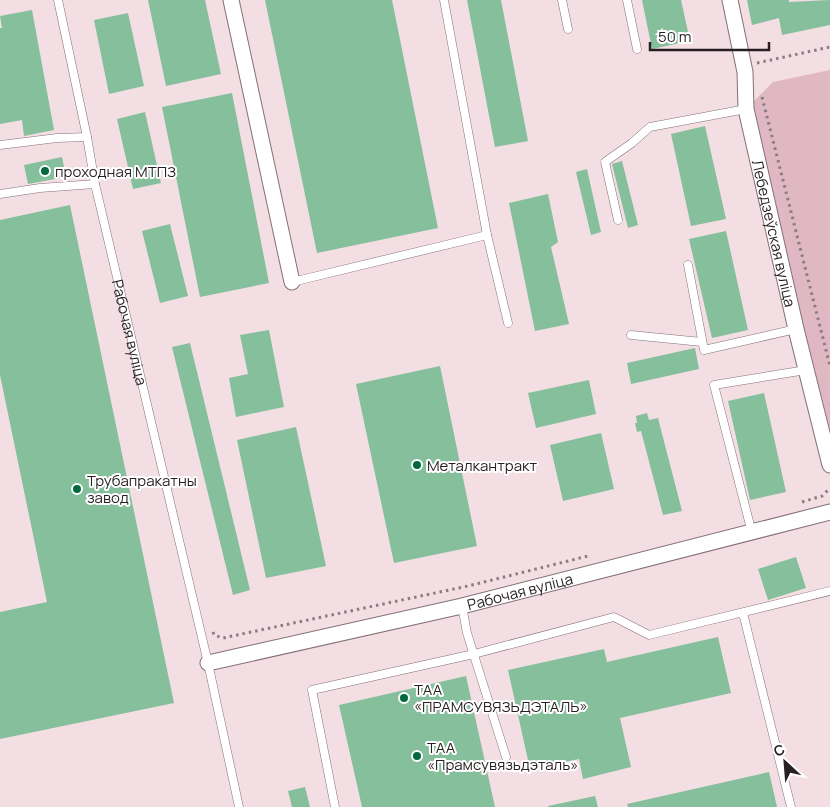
<svg xmlns="http://www.w3.org/2000/svg" width="830" height="807" viewBox="0 0 830 807" font-family="Manrope,sans-serif">
  <rect width="100%" height="100%" fill="#f3dee4"/>
  <!-- green -->
  <path fill="#e0b8c4" d="M830 70V465L746 109 773 82Z"/>
  <!-- building -->
  <path fill="#85bf9b" d="M148 0H205L221 74 166 86Z
    M265 0H392L438 228 317 253Z
    M467 0H501L528 141 495 147Z
    M642 0H681L690 41 652 49Z
    M747 0H789V2L830 0V25L782 35 779 18 752 25Z
    M32 10 54 130 24 136 22 120 0 124V28H2L0 16Z
    M128 13 144 86 109 94 94 20Z
    M232 93 269 283 200 297 162 107Z
    M145 112 161 183 133 189 117 119Z
    M705 126 726 219 691 226 671 134Z
    M62 157 66 177 28 184 24 165Z
    M622 161 638 225 628 228 612 164Z
    M587 169 601 232 591 235 576 172Z
    M548 194 558 242 551 247 569 324 535 331 509 203Z
    M70 205 174 703 0 739V612L47 602 0 375V220Z
    M170 224 188 296 160 303 142 231Z
    M726 231 748 330 712 338 689 239Z
    M269 330 284 407 236 417 229 378 248 374 240 335Z
    M190 343 250 590 233 595 172 347Z
    M695 348 699 369 631 384 627 363Z
    M440 366 477 546 394 563 356 384Z
    M589 380 596 414 536 428 528 393Z
    M764 393 786 492 750 500 728 401Z
    M647 413 649 420 658 418 682 511 663 515 641 431 637 432 635 423H637L636 416Z
    M296 427 326 566 266 578 237 440Z
    M601 433 614 489 563 501 550 445Z
    M796 557 806 588 768 600 758 569Z
    M718 637 731 693 620 718 631 767 583 779 579 759 530 769 508 670 604 649 607 662Z
    M466 676 495 807H362L339 705Z
    M769 772 777 807H628L627 804Z
    M305 787 310 807H292L288 791Z
    M595 796 598 807H548V806Z"/>
  <g fill="none" stroke-linecap="round" stroke-linejoin="round">
    <defs>
      <g id="service">
        <path id="s1" d="M58 0 87 137 95 184 208 663 239 807"/>
        <path d="M444 0 487 235"/>
        <path d="M562 0 568 29"/>
        <path d="M627 0 637 49"/>
        <path d="M0 145 57 138 87 137"/>
        <path d="M0 194 40 188 95 184"/>
        <path d="M618 220 605 162 632 143 650 127 746 109"/>
        <path d="M688 265 704 350 796 329"/>
        <path d="M292 282 487 235 508 323"/>
        <path d="M631 335 702 342"/>
        <path d="M752 533 714 385 806 370"/>
        <path d="M462 606 467 633 506 757"/>
        <path d="M743 613 791 807"/>
        <path d="M335 807 312 690 474 654 614 617 649 635 830 591"/>
      </g>
      <g id="minor">
        <path d="M231 0 292 282"/>
        <path id="s2" d="M730 0 745 72 746 109 796 329 830 465"/>
        <path id="s3" d="M208 663 462 606 830 512"/>
      </g>
    </defs>
    <!-- service casing -->
    <use href="#service" stroke="#837075" stroke-width="9"/>
    <!-- minor casing -->
    <use href="#minor" stroke="#837075" stroke-width="17"/>
    <!-- path -->
    <path stroke="#8b7c81" stroke-width="3" stroke-dasharray="2.5 4" stroke-linecap="butt" d="M757 63 830 47
      M762 97 830 366
      M802 502 822 496 830 488
      M213 632 214 635 223 638 468 586 588 556"/>
    <!-- service -->
    <use href="#service" stroke="#fff" stroke-width="8"/>
    <!-- minor -->
    <use href="#minor" stroke="#fff" stroke-width="15"/>
  </g>
  <!-- markers -->
  <g fill="#02683d" stroke="#fff" stroke-width="2">
    <circle cx="45" cy="171" r="5"/>
    <circle cx="417" cy="465" r="5"/>
    <circle cx="77" cy="489" r="5"/>
    <circle cx="404" cy="698" r="5"/>
    <circle cx="417" cy="756" r="5"/>
  </g>
  <g text-anchor="middle" dominant-baseline="central" stroke-width="4" stroke-linejoin="round" paint-order="stroke">
    <!-- poi labels -->
    <g font-size="15" fill="#271f22" stroke="#fff" text-anchor="start">
      <text x="55" y="171">проходная МТПЗ</text>
      <text x="427" y="465">Металкантракт</text>
      <text x="87" y="480">Трубапракатны<tspan x="87" dy="17">завод</tspan></text>
      <text x="414" y="689">ТАА<tspan x="414" dy="17">«ПРАМСУВЯЗЬДЭТАЛЬ»</tspan></text>
      <text x="427" y="747">ТАА<tspan x="427" dy="17">«Прамсувязьдэталь»</tspan></text>
    </g>
    <!-- street labels -->
    <g font-size="15" fill="#271f22" stroke="#fff">
      <text stroke="none"><textPath href="#s2" startOffset="238">Лебедзеўская вуліца</textPath></text>
      <text stroke="none"><textPath href="#s1" startOffset="340">Рабочая вуліца</textPath></text>
      <text stroke="none"><textPath href="#s3" startOffset="320">Рабочая вуліца</textPath></text>
    </g>
  </g>
  <!-- north arrow -->
  <g transform="translate(785 762) rotate(334)" stroke="#ffffff" stroke-width="4" paint-order="stroke">
  <path d="M0-4L9 19L0 12L-9 19Z" fill="#271f22"/>
  <text y="-8" font-size="14" font-weight="bold" text-anchor="middle" fill="#271f22">С</text>
  </g>
  <!-- scale -->
  <path d="M650 42v8h119v-8" fill="none" stroke="#271f22" stroke-width="2.5"/>
  <text x="658" y="42" font-size="15" fill="#271f22" stroke="#ffffff" stroke-width="4" paint-order="stroke">50 m</text>
</svg>
